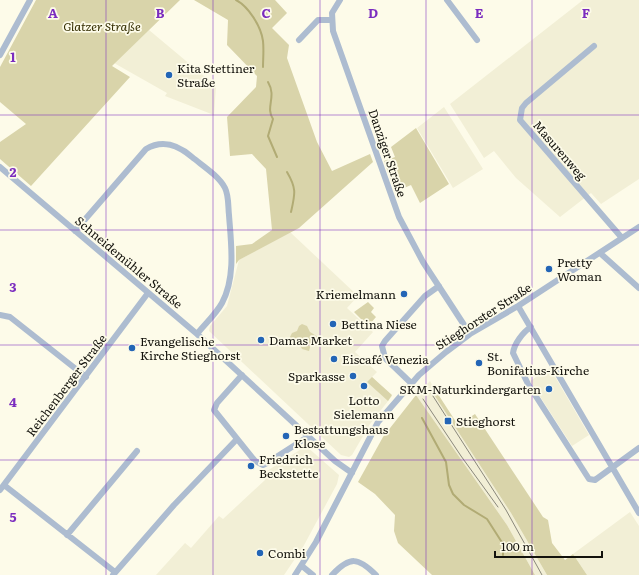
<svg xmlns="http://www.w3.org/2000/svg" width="639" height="575" viewBox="0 0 639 575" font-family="Literata,serif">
  <rect width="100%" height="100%" fill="#fdfbe9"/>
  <!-- built -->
  <path fill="#f2efd6" d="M583 0H639V179L601 204 591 193 560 217 516 178 494 151 484 158 450 104Z
    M149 30 216 86 214 115 165 96 167 93 114 63Z
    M444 107 483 169 453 188 417 128Z
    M290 232 358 296 347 308 373 332 355 352 377 372 372 377 392 396 370 424 352 455 349 457 341 455 209 331 210 326 227 306 239 260Z
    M550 368 589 435 572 446 530 381Z
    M430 381 434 388 431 390 511 513 547 575H535L507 525 416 395Z
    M306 446 339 475 337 484 303 547 284 575H156L185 543 191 548 219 516 223 519 265 480 267 471Z
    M630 512 639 526V575H587L573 554Z"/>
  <!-- green -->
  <path fill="#d9d4aa" d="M36 0H180L112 66 130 77 31 186 0 159V142L26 124 0 102V67Z
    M194 0H275L287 13 272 28 289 45 287 58 317 142 332 171 370 154 373 162 299 228 239 260 236 264V246L252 244 272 230 266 169 252 154 230 156 227 117 256 87 257 76 227 45 228 20Z
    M416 128 449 184 420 203 411 185 395 192 384 161 395 157 391 147Z
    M368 302 374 308 371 312 376 317 370 324 366 320 363 321 354 312Z
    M302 324 307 326 310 332 318 337 317 342 311 344 309 351 302 349 299 343 292 340 290 337 292 333 297 331 299 326Z
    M372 377 392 395 388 401 367 382Z
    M434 388 458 425 475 414 543 517 548 520 552 543 565 560 573 554 587 575H547L511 513 431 390Z
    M416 395 507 525 535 575H432L398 543 394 531 395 515 375 494 358 482 383 437Z"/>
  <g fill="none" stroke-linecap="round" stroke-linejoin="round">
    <!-- stream -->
    <path stroke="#b1ab74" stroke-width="2" d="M236 0C248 6 261 26 263 41 264 50 263 59 263 67
      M268 82C277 97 265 107 273 119L268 136 277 157
      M287 172C297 189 295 194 291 212
      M422 418 446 462 449 485 453 494 464 505 487 519 503 544V555"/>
    <!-- minor -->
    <path stroke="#adbcd0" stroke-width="6" d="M340 0 332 13 333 31 399 217 423 262 470 334
      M447 0 477 40
      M299 40 318 20H332
      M594 46 526 103 522 108 520 120 622 238
      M0 55 30 0
      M0 167 197 334 335 461 352 473
      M75 231 146 149C163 139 178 145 192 157 203 166 219 176 225 188 229 196 228 207 229 215 231 243 236 277 222 303 216 314 205 324 197 334
      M600 253 639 288
      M518 306 639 513
      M0 315 10 317 86 377
      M531 327C523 332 514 344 513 353L528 384 589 479 595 480 639 448
      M242 375 217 403 214 410 255 461 263 465 267 463 309 436
      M411 383 385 358 382 346 385 341 425 296 439 286
      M4 485 115 572
      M0 490 148 293
      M67 535 137 451
      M302 566 313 575
      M113 575 174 505 237 439
      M295 575 316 542 378 422 419 375 446 352 470 334 518 306 639 227
      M332 575C350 556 358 557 376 575"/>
    <!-- tram -->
    <path stroke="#8a887c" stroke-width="1" d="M431 393 506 510 542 575
      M423 399 461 456 498 507"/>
  </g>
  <!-- grid -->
  <path fill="none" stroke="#7b2cbf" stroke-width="1" stroke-opacity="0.55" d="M106 0V575M213 0V575M320 0V575M426 0V575M532 0V575M0 115H639M0 230H639M0 345H639M0 460H639"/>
  <!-- markers -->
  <g fill="#2365b6" stroke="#fdfbe9" stroke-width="1.5">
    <circle cx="169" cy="75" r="4"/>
    <circle cx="549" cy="269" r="4"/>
    <circle cx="404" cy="294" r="4"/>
    <circle cx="333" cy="324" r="4"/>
    <circle cx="261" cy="340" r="4"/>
    <circle cx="132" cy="348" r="4"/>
    <circle cx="334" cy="359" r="4"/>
    <circle cx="479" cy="363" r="4"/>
    <circle cx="353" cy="376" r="4"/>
    <circle cx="364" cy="386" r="4"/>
    <circle cx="549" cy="389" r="4"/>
    <rect x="444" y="417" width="8" height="8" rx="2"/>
    <circle cx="286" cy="436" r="4"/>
    <circle cx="251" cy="466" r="4"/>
    <circle cx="260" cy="553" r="4"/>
  </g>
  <g text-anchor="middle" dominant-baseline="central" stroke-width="3.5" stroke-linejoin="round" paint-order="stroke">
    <!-- park labels -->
    <g font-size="12" font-style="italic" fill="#332d00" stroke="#fdfbe9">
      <text x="102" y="26">Glatzer Straße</text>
    </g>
    <!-- poi labels -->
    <g font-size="12" fill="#13120c" stroke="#fdfbe9" text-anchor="start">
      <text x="177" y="68">Kita Stettiner<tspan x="177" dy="14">Straße</tspan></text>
      <text x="557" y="262">Pretty<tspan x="557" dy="14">Woman</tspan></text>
      <text x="396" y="294" text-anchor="end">Kriemelmann</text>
      <text x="341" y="324">Bettina Niese</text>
      <text x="269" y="340">Damas Market</text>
      <text x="140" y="341">Evangelische<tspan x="140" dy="14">Kirche Stieghorst</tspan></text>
      <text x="487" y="356">St.<tspan x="487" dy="14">Bonifatius-Kirche</tspan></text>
      <text x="342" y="359">Eiscafé Venezia</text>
      <text x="345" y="376" text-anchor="end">Sparkasse</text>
      <text x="541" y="389" text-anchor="end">SKM-Naturkindergarten</text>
      <text x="364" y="400" text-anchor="middle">Lotto<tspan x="364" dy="14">Sielemann</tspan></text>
      <text x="456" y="421">Stieghorst</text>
      <text x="294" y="429">Bestattungshaus<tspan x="294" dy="14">Klose</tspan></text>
      <text x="259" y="459">Friedrich<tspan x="259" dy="14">Beckstette</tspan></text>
      <text x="268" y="553">Combi</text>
    </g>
    <!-- street labels -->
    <g font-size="12" fill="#13120c" stroke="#fdfbe9">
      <text transform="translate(560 150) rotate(49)">Masurenweg</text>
      <text transform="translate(388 153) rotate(71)">Danziger Straße</text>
      <text transform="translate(129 262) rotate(40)">Schneidemühler Straße</text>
      <text transform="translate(483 316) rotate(-33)">Stieghorster Straße</text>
      <text transform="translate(66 385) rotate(-53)">Reichenberger Straße</text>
    </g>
  </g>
  <g font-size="13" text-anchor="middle" font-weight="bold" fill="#7b2cbf" stroke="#fdfbe9" stroke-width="3.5" stroke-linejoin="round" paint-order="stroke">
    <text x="53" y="18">A</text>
    <text x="160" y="18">B</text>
    <text x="266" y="18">C</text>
    <text x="373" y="18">D</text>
    <text x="479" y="18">E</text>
    <text x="586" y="18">F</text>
    <text x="13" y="62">1</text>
    <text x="13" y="177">2</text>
    <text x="13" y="292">3</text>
    <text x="13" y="407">4</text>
    <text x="13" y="522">5</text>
  </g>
  <!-- scale -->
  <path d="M495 551v6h107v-6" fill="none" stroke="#13120c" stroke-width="2"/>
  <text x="501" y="551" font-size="12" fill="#13120c" stroke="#fdfbe9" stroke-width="3" paint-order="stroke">100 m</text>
</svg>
